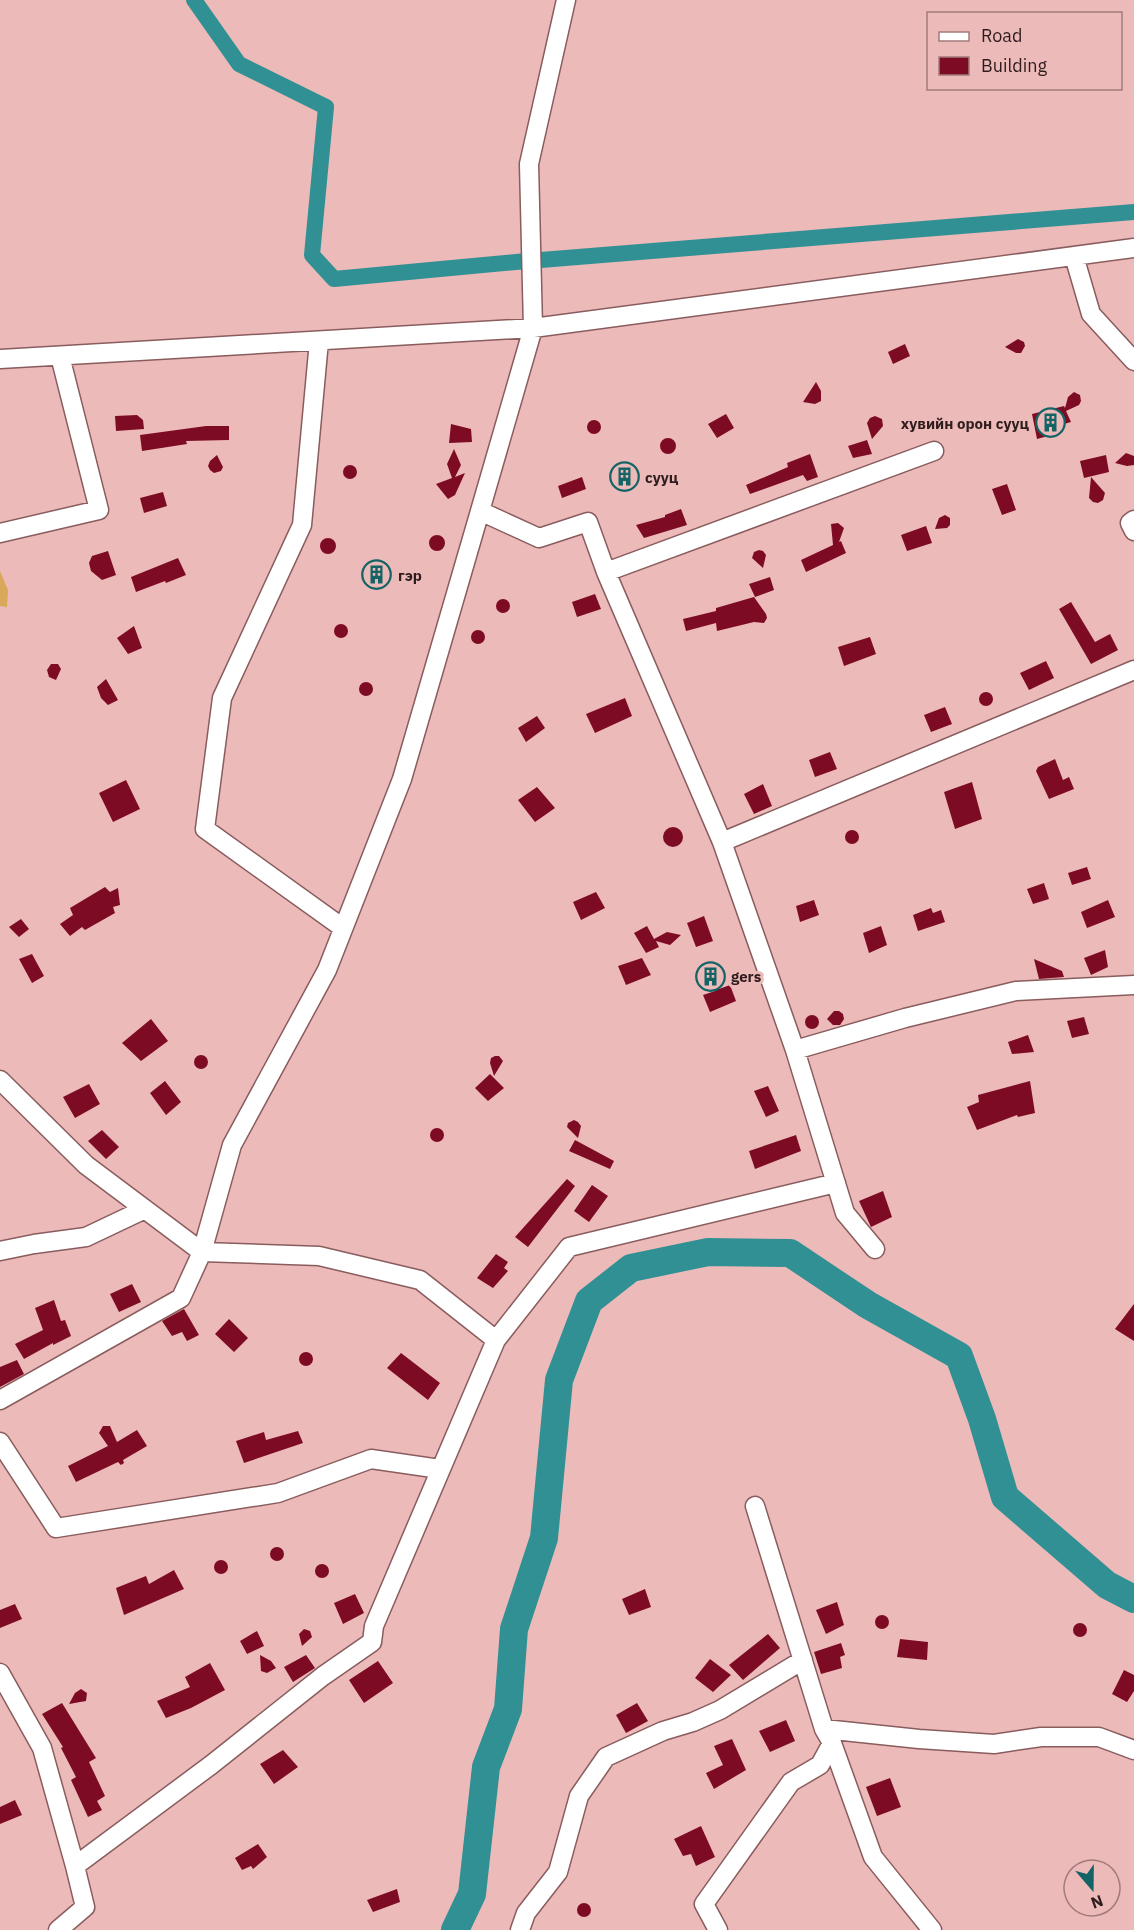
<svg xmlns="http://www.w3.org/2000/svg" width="1134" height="1930" viewBox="0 0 1134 1930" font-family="'IBM Plex Sans',sans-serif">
  <rect width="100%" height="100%" fill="#edbaba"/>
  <!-- green -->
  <path fill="#d9a858" d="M0 571 8 590 7 607 0 606Z"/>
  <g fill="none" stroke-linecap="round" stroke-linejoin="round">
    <!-- canal -->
    <path stroke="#319093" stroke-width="16" d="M194 0 239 64 326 107 312 255 334 279 516 262 1134 212"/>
    <!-- river -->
    <path stroke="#319093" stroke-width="28" d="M455 1930 472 1894 486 1767 508 1709 514 1629 544 1538 559 1380 589 1301 631 1268 708 1252 790 1253 868 1305 959 1356 982 1419 1005 1497 1107 1585 1134 1599"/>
  </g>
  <!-- building -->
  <path fill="#7e0b24" d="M1018 339 1024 342 1025 346 1021 353H1016L1005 347Z
    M905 344 910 356 893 364 888 352Z
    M816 382 821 391V401L815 404 803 402Z
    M1074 392 1080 395 1081 401 1079 405 1066 411 1071 422 1057 426 1063 432 1037 439 1032 414 1064 406 1065 408 1068 397Z
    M726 414 734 428 717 438 708 424Z
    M137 415 143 420 144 429 116 431 115 416Z
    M875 416 882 419 883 426 872 439 867 423 870 418Z
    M587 427a7 7 0 1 1 14 0a7 7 0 1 1-14 0Z
    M451 424 471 429 472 442 449 443Z
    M206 426H229V440L186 441 187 444 142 451 140 435Z
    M660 446a8 8 0 1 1 16 0a8 8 0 1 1-16 0Z
    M867 440 872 454 853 458 848 446Z
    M454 449 461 465 455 477 465 473 455 495 448 499 436 484 452 478 447 464Z
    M1126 453 1134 456V465L1127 466 1115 463Z
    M810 454 818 477 807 481 803 475 750 494 746 485 788 467 787 463Z
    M217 455 223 467 221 471 214 473 210 470 208 466 210 461Z
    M1106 455 1109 472 1084 478 1080 461Z
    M343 472a7 7 0 1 1 14 0a7 7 0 1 1-14 0Z
    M582 477 586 489 562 498 558 486Z
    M1091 477 1105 493 1103 500 1098 503 1093 502 1089 498Z
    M1007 484 1016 510 1002 515 992 489Z
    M163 492 167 506 144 513 140 498Z
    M681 509 687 525 644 538 636 525 665 517V515Z
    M945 515 950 518V525L947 528 935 529 939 518Z
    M838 523 844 528 839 542 841 541 846 553 806 572 801 560 833 545 831 524Z
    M926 526 932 543 907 551 901 535Z
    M429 543a8 8 0 1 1 16 0a8 8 0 1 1-16 0Z
    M320 546a8 8 0 1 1 16 0a8 8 0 1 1-16 0Z
    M759 550 763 551 766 555 763 568 752 558 754 552Z
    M108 551 116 575 102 580 91 571 89 563 92 556Z
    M178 558 186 575 166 583 165 581 136 592 131 577Z
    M770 577 774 590 755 597 749 584Z
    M595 594 601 609 577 617 572 602Z
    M754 597 766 614 767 618 764 623 754 622 717 631 716 623 686 631 683 619 716 611V608Z
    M496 606a7 7 0 1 1 14 0a7 7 0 1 1-14 0Z
    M1071 602 1095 642 1110 634 1118 650 1091 664 1059 609Z
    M334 631a7 7 0 1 1 14 0a7 7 0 1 1-14 0Z
    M134 626 142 648 128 654 117 638Z
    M471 637a7 7 0 1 1 14 0a7 7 0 1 1-14 0Z
    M870 637 876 654 844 666 838 647Z
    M1046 661 1054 678 1029 690 1020 673Z
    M51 664H58L61 669 56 680 49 677 47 670Z
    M106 679 118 700 108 705 101 698 97 687Z
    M359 689a7 7 0 1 1 14 0a7 7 0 1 1-14 0Z
    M979 699a7 7 0 1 1 14 0a7 7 0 1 1-14 0Z
    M625 698 632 716 595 733 586 714Z
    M945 707 952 724 931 732 924 715Z
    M537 716 545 728 526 742 518 728Z
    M830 752 837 769 815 777 809 760Z
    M1055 759 1063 780 1069 777 1074 789 1049 799 1036 771 1038 767Z
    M126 780 140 809 113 822 99 793Z
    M972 782 982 819 955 829 944 792Z
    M763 784 772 806 754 814 744 794Z
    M537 787 555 808 535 822 518 800Z
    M663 837a10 10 0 1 1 20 0a10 10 0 1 1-20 0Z
    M845 837a7 7 0 1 1 14 0a7 7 0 1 1-14 0Z
    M1087 867 1091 879 1072 885 1068 873Z
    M1044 883 1049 899 1033 904 1027 889Z
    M105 887 110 892 118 888 120 905 113 907 115 913 85 930 82 927 70 936 60 924 73 915 70 908Z
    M596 892 605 908 581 920 573 902Z
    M814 900 819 915 800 922 796 906Z
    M1108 900 1115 917 1087 928 1081 912Z
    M931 908 933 913 941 910 945 922 918 931 913 915Z
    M704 916 713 941 696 947 687 923Z
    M21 919 29 929 19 937 9 927Z
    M647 926 654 939 667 932 681 935 670 945 656 941 659 947 646 953 634 933Z
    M881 926 887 945 869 953 863 933Z
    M1105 950 1108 967 1091 975 1084 958Z
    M32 954 44 976 32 983 19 959Z
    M642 958 651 975 626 985 618 966Z
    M1034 959 1062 971 1064 977 1039 979Z
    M715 967 719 989 730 985 736 1001 710 1012 703 995 715 991 700 972Z
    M834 1011H839L843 1014 844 1019 840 1025H833L827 1019Z
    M805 1022a7 7 0 1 1 14 0a7 7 0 1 1-14 0Z
    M1084 1017 1089 1034 1072 1038 1067 1021Z
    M151 1019 168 1041 141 1061 122 1043Z
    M1028 1035 1034 1052 1012 1054 1008 1042Z
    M194 1062a7 7 0 1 1 14 0a7 7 0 1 1-14 0Z
    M495 1056H499L503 1061 494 1076 490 1063 491 1058Z
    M490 1074 504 1088 488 1101 475 1088Z
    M165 1081 181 1102 166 1115 150 1093Z
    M1030 1081 1035 1113 1018 1117 1017 1115 977 1130 967 1107 979 1102 978 1095Z
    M89 1084 100 1104 75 1118 63 1097Z
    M768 1086 779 1111 766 1117 754 1091Z
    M574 1120 578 1122 581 1126 578 1138 567 1127 568 1123Z
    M430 1135a7 7 0 1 1 14 0a7 7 0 1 1-14 0Z
    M102 1130 119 1147 106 1159 88 1141Z
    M796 1135 801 1151 755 1169 749 1151Z
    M575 1140 614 1161 610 1169 569 1151Z
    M567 1179 575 1186 528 1247 515 1237Z
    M592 1185 608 1196 589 1222 574 1211Z
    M883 1191 892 1217 871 1227 859 1201Z
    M496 1254 508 1262 504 1268 508 1271 493 1288 477 1278Z
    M132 1284 141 1302 119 1312 110 1294Z
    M54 1300 61 1321 65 1320 71 1336 53 1345V1343L24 1359 15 1344 43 1330 35 1308Z
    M1134 1304V1341L1115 1329Z
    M184 1309 199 1335 187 1341 182 1332 172 1336 162 1321Z
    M229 1319 248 1338 234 1352 215 1334Z
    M299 1359a7 7 0 1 1 14 0a7 7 0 1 1-14 0Z
    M401 1353 440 1383 428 1400 387 1368Z
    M17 1360 24 1374 0 1387V1367Z
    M103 1426H110L117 1442 137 1430 147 1446 123 1460 124 1463 121 1465 118 1462 76 1482 68 1466 108 1446 99 1433Z
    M298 1431 303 1443 244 1463 236 1441 264 1432 266 1440Z
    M270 1554a7 7 0 1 1 14 0a7 7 0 1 1-14 0Z
    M214 1567a7 7 0 1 1 14 0a7 7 0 1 1-14 0Z
    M315 1571a7 7 0 1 1 14 0a7 7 0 1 1-14 0Z
    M174 1570 184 1589 124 1615 116 1588 146 1576 149 1584Z
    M645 1589 651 1607 629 1615 622 1599Z
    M355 1594 364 1613 343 1624 334 1603Z
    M837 1602 844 1625 826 1634 816 1610Z
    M15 1604 22 1619 0 1628V1610Z
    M875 1622a7 7 0 1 1 14 0a7 7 0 1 1-14 0Z
    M1073 1630a7 7 0 1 1 14 0a7 7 0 1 1-14 0Z
    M304 1629 310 1631 312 1637 302 1646 299 1634Z
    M257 1631 264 1646 247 1654 240 1641Z
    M768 1634 780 1648 743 1680 729 1665Z
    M900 1639 928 1642 927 1660 897 1657Z
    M841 1643 845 1655 840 1657 842 1668 821 1674 814 1652Z
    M260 1655 271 1661 276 1668 267 1673 261 1671Z
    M306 1655 315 1668 293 1682 284 1667Z
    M710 1659 731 1675 713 1692 695 1678Z
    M378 1661 393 1683 364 1703 349 1680Z
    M210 1663 225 1690 191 1708 166 1718 157 1701 190 1687 185 1677Z
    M1124 1670 1134 1675V1691L1127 1702 1112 1694Z
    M81 1689 87 1693 86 1701 69 1704 75 1693Z
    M62 1703 96 1758 89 1762 105 1796 97 1801 102 1810 88 1817 71 1780 76 1777 61 1748 63 1747 42 1714Z
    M637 1703 648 1721 626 1733 616 1715Z
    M786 1720 795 1741 770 1752 759 1731Z
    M732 1739 746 1770 714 1789 706 1773 723 1765 714 1746Z
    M283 1750 298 1767 274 1784 260 1764Z
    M890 1778 901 1807 877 1816 866 1787Z
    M15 1800 22 1815 0 1824V1807Z
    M701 1826 715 1857 696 1866 691 1854 683 1856 674 1839Z
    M258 1844 267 1857 253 1869 251 1866 242 1870 235 1858Z
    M397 1889 400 1902 373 1912 367 1900Z
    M577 1910a7 7 0 1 1 14 0a7 7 0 1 1-14 0Z"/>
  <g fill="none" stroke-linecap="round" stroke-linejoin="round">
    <defs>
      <path id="minor" d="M566 0 529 164 533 328 480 511 539 538 588 522 606 572 722 842 795 1050 845 1213 875 1249
        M1074 256 1091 314 1134 361
        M319 341 302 525 222 698 205 829 343 928
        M0 359 533 328 1134 248
        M480 511 402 779 327 970 232 1145 202 1252 319 1256 420 1280 496 1340 569 1247 836 1183
        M1134 520 1130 523 1134 531
        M0 533 99 510 60 356
        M606 572 934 451
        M722 842 1134 670
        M795 1050 905 1018 1016 991 1134 985
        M0 1080 86 1165 202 1252 181 1298 0 1400
        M0 1251 34 1244 86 1237 145 1209
        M0 1442 56 1528 278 1493 371 1459 440 1469
        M755 1506 824 1729 832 1743 873 1857 932 1930
        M0 1673 42 1748 75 1866
        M824 1729 919 1739 994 1744 1041 1737H1099L1134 1750
        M58 1930 85 1907 75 1866 211 1765 323 1676 372 1642 374 1626 496 1340
        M520 1930 526 1913 558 1872 579 1796 606 1757 663 1731 693 1722 720 1710 803 1660
        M718 1930 704 1904 791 1782 820 1765 832 1743"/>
    </defs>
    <!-- minor casing -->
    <use href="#minor" stroke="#895c5d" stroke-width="21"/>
    <!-- minor -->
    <use href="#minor" stroke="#fff" stroke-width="18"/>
  </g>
  <!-- icons -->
  <defs>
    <symbol id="building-ring" viewBox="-11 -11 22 22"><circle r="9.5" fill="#edbaba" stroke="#146466" stroke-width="1.5"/><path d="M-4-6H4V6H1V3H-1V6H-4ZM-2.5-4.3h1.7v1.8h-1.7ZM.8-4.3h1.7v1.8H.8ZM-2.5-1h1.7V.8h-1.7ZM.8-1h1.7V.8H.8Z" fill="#146466"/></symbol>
  </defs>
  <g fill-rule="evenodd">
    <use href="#building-ring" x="1034" y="406" width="33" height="33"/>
    <use href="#building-ring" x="608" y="460" width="33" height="33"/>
    <use href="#building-ring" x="360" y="558" width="33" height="33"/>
    <use href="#building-ring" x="694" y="960" width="33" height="33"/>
  </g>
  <g text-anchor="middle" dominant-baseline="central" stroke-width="6" stroke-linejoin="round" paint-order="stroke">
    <!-- poi labels -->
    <g font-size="15" font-weight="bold" fill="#2f1c1d" stroke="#edbaba" text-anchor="start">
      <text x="1029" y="423" text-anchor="end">хувийн орон сууц</text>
      <text x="645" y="477">сууц</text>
      <text x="398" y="575">гэр</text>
      <text x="731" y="976">gers</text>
    </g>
  </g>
  <!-- legend -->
  <rect x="927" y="12" width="195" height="78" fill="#edbaba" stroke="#a17b7b" stroke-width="1.5"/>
  <rect x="939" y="32" width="30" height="9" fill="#ffffff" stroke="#a17b7b" stroke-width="1.5"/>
  <text x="981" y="42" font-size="18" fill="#2f1c1d">Road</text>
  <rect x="939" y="57" width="30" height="18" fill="#7e0b24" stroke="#a17b7b" stroke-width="1.5"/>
  <text x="981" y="72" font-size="18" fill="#2f1c1d">Building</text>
  <!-- north arrow -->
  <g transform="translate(1092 1888) rotate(160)"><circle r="28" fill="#edbaba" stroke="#a17b7b" stroke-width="1.5"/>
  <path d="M0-4.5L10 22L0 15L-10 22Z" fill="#146466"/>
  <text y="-9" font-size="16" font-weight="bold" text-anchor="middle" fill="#2f1c1d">N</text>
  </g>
</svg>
